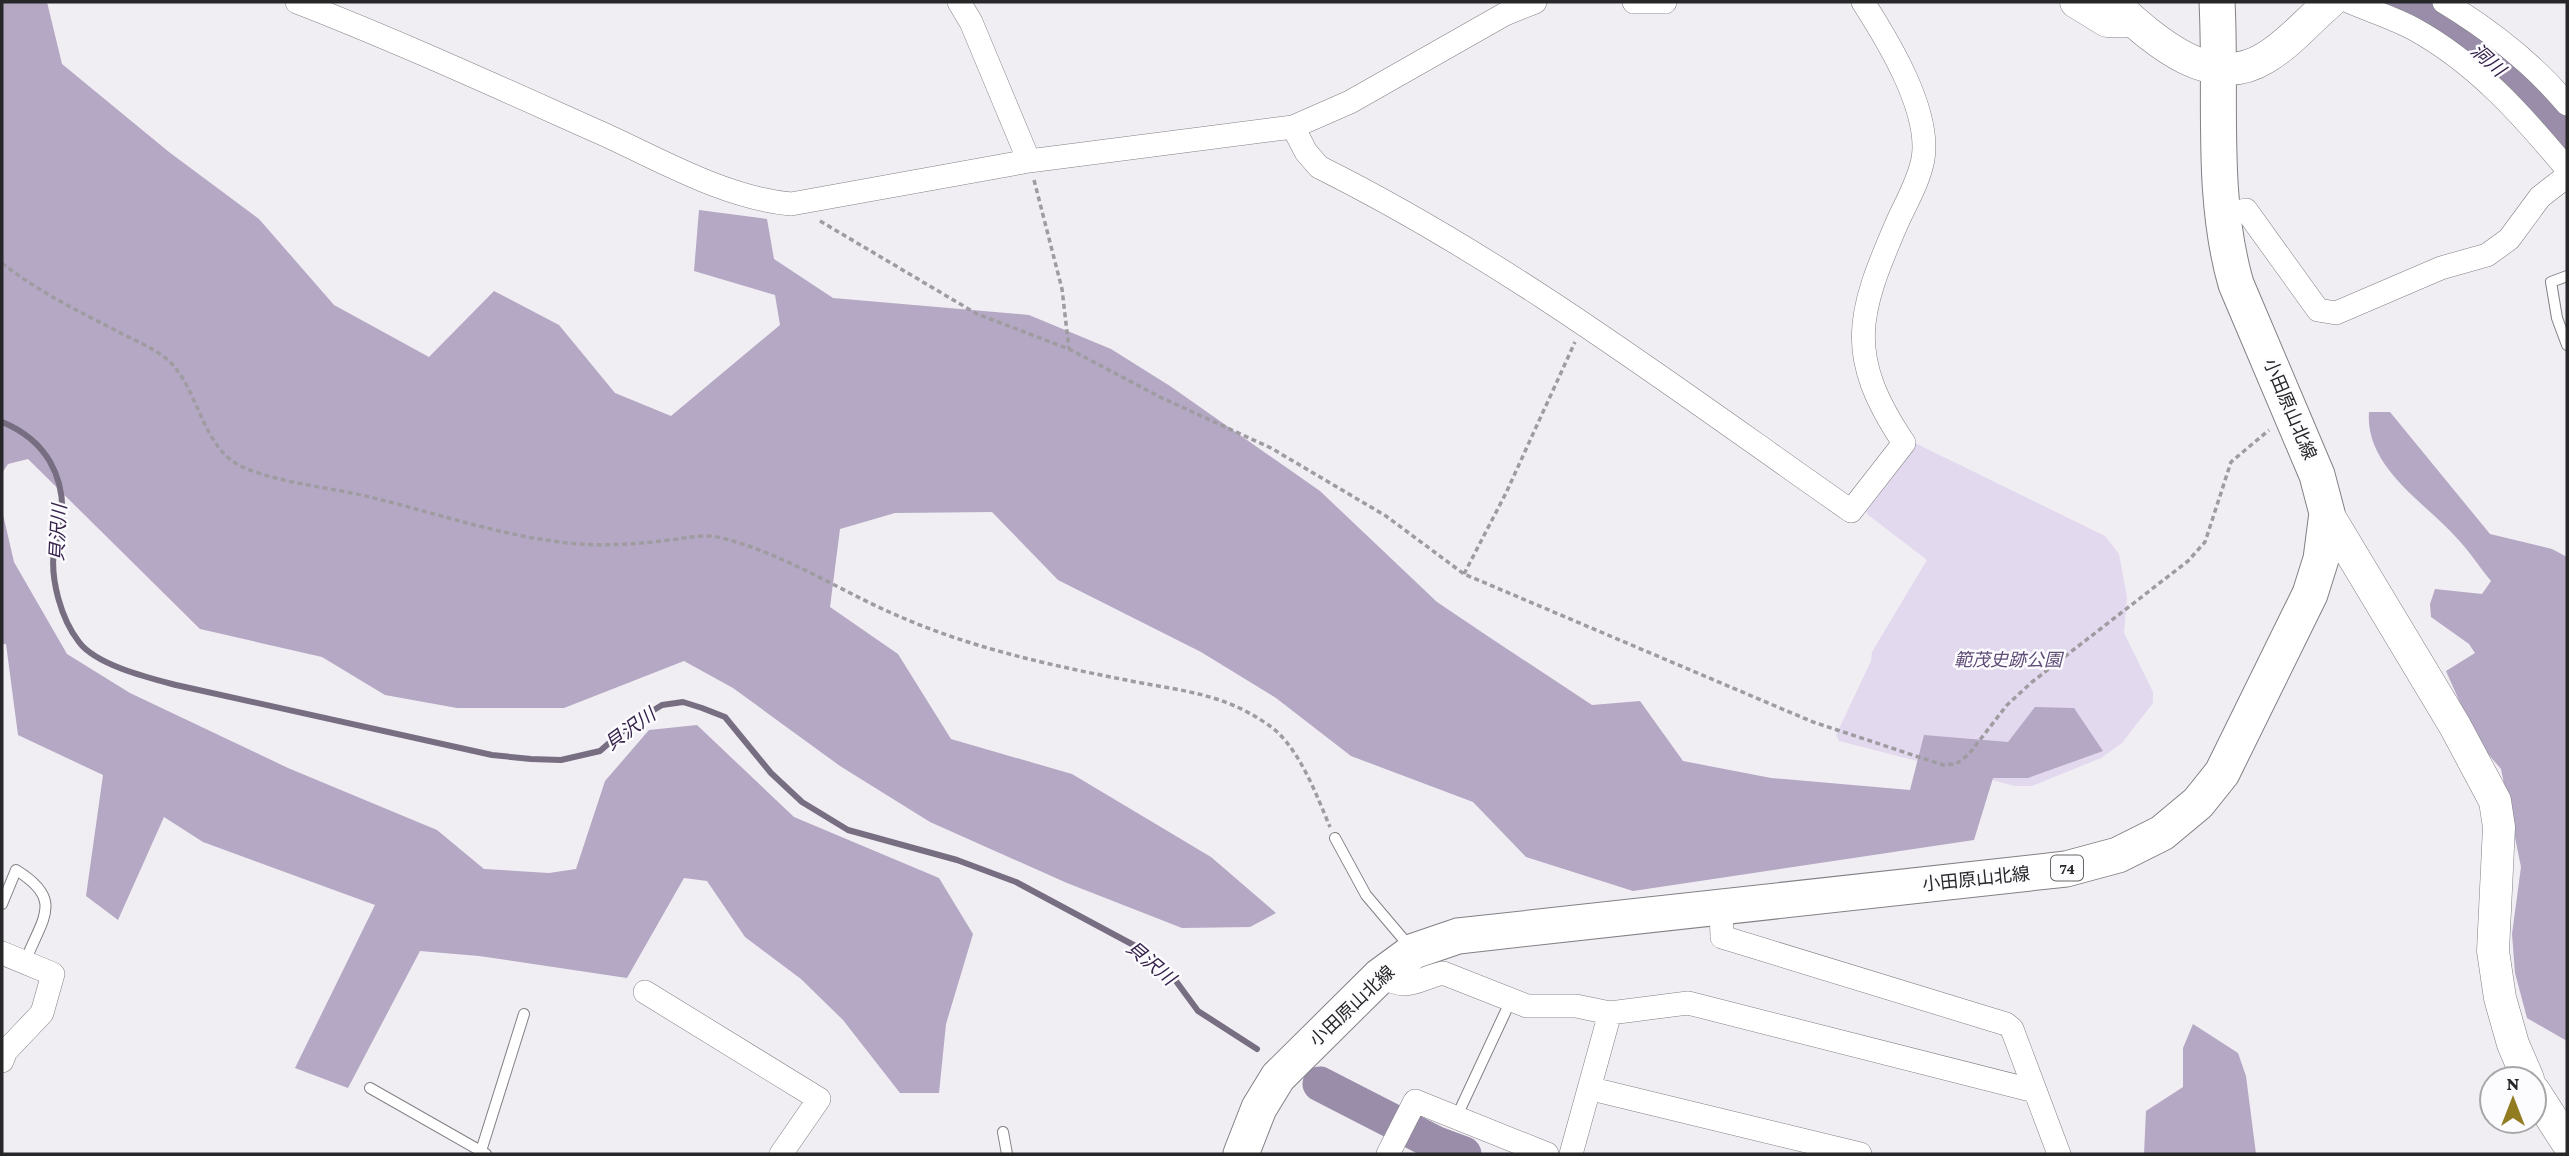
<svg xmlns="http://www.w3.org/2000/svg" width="2569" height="1156" viewBox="0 0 2569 1156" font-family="'Crimson Pro','Noto Sans JP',serif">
  <rect width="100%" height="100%" fill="#f0edf3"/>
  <!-- green -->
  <path fill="#e3d9ef" d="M1913 442 2105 536 2119 554 2127 597 2124 633 2153 692V703L2122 743 2101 758 2032 786H2015L1839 741 1836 735 1871 661 1872 652 1927 560 1867 514 1865 505Z"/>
  <!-- forest -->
  <path fill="#b4a8c4" d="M2 2H47L62 64 169 152 259 219 334 305 429 357 494 291 559 325 615 393 671 416 780 325 775 295 694 271 699 210 767 219 774 259 833 298 1029 315 1111 349 1170 386 1320 491 1437 602 1489 637 1592 705 1640 701 1683 761 1771 778 1910 790 1924 735 2008 742 2035 707 2074 708 2103 751 2028 778H1993L1974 840 1633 891 1526 857 1473 802 1351 756 1276 698 1201 652 1058 580 992 512 895 513 840 529 830 607 898 654 951 739 1072 774 1211 857 1276 913 1250 927 1182 928 1067 883 930 822 840 766 733 688 684 661 564 708H457L385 695 322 657 200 629 28 459 8 464 2 473Z
    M2369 412H2390L2490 534 2552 549 2567 557V1041L2527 1018 2515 973 2512 934 2521 867 2501 769 2477 741 2446 671 2475 653 2469 644 2431 617 2430 604 2435 589 2482 594 2491 581C2478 565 2467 548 2453 534 2420 499 2365 465 2369 412Z
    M2 510 14 562 67 654 130 693 288 768 437 830 484 869 549 873 576 869 605 781 649 730 697 725 794 817 939 878 973 934 946 1024 939 1093H900L843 1020 801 979 745 937 707 881 684 878 627 978 479 956 420 951 348 1088 295 1068 375 905 203 842 164 817 118 920 86 896 103 775 18 735 6 644H2Z
    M2193 1024 2238 1053 2246 1076 2256 1154H2144L2146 1111 2183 1087V1048Z"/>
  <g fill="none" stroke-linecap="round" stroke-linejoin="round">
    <!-- stream -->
    <path stroke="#776e82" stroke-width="6" d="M2 422C46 440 66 476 62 524 61 533 55 541 54 550 50 579 61 619 79 642 96 665 149 678 176 685L492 755 531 759 561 760 600 751 631 724 662 705 683 702 702 708 725 717 771 773 802 802 848 830 957 860 1016 882 1141 949 1173 977 1198 1011 1257 1049"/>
    <!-- river -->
    <path stroke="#998da9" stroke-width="35" d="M2398 2 2473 45 2521 85 2567 134
      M1320 1084 1437 1144 1464 1154"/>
    <defs>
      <path id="lane" d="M2567 276 2551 282 2557 318 2567 345
        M1335 838 1366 895 1410 947
        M2 904 16 870C65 900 42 918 25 962
        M370 1088 486 1154
        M1456 1118 1511 1000
        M1003 1132 1007 1154
        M481 1151 524 1014"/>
      <path id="street" d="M297 2C400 42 500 88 601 133 661 160 725 198 791 204L1029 161 1293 127 1350 102 1505 14 1535 2
        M959 2 971 22 1029 161
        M1634 2H1665
        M2350 2C2371 11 2394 18 2414 29 2476 63 2523 116 2567 169
        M2444 2C2490 30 2532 62 2567 104
        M1293 127 1306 152 1319 167C1508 261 1679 391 1851 511L1904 443C1845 355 1857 315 1897 223 1906 203 1919 181 1923 159 1931 111 1888 41 1863 2
        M2223 216 2246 210 2318 310 2336 313 2441 268 2487 255 2509 239 2540 197 2567 176
        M1721 907 1722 937 2006 1024 2012 1029 2059 1154
        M2 953 53 974 42 1013 6 1051 2 1061
        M1380 976C1410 992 1414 980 1443 973L1527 1006H1576L1610 1013 1688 1003 2035 1091
        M645 992 819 1099 781 1154
        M1592 1089 1860 1154
        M1388 1154 1415 1101 1547 1154
        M1571 1154 1610 1013"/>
      <path id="secondary" d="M2076 2 2107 21H2132
        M2112 2C2151 37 2209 93 2265 58 2289 44 2309 20 2330 2
        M2327 513 2455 726 2495 801 2499 827 2493 951 2500 998 2513 1044 2528 1079
        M2534 1091 2567 1142"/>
      <path id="primary" d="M1241 1154 1259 1108 1278 1077 1380 976 1414 951 1458 936 2066 869 2118 855 2162 833 2198 803 2222 773 2310 594 2321 559 2327 513 2317 475 2236 284C2210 194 2222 95 2217 2"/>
    </defs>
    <!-- lane casing -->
    <use href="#lane" stroke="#838085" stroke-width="12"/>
    <!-- street casing -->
    <use href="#street" stroke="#838085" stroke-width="24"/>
    <!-- secondary casing -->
    <use href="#secondary" stroke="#838085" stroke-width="33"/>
    <!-- primary casing -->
    <use href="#primary" stroke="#838085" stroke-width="37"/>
    <!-- path -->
    <path stroke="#9f9ca1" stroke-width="3.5" stroke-dasharray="5 3.5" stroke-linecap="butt" d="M1034 180 1062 289 1069 349
      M820 221 977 314 1069 349 1160 397 1271 448 1386 516 1464 574 1813 722 1943 765 1956 764 1969 754 2007 705 2032 682 2188 561 2205 542 2231 462 2269 430
      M2 263C36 290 74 309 113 329 133 340 156 348 172 364 200 394 203 451 245 468 284 484 329 487 370 497 440 514 507 538 578 544 606 546 634 544 662 541 683 539 701 533 722 538 786 554 843 593 903 618 975 649 1054 666 1131 681 1182 691 1222 693 1267 724 1298 744 1316 794 1330 827
      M1464 574 1506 493 1575 342"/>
    <!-- lane -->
    <use href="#lane" stroke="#fff" stroke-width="10"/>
    <!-- street -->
    <use href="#street" stroke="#fff" stroke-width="23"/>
    <!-- secondary -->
    <use href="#secondary" stroke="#fff" stroke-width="32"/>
    <!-- primary -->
    <use href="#primary" stroke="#fff" stroke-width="35"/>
  </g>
  <g text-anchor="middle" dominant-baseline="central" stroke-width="5" stroke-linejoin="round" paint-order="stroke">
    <!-- shield labels -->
    <rect fill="#fcfbfe" stroke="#676668" stroke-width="2" x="2051" y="855.5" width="32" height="25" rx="5"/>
    <g font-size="16" font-weight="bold" fill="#272628">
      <text x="2067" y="868">74</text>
    </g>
    <!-- street labels -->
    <g font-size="18" fill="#272628" stroke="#fcfbfe">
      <text transform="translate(2290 409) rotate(67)">小田原山北線</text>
      <text transform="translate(1976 879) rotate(-6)">小田原山北線</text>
      <text transform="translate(1352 1006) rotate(-43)">小田原山北線</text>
    </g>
    <!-- park labels -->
    <g font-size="18" font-style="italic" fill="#5f4c77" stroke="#fcfbfe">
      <text x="2008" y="660">範茂史跡公園</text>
    </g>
    <!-- water labels -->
    <g font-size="19" font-style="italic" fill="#37244c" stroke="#fcfbfe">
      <text transform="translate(2488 60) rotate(42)">洞川</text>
      <text transform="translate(58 533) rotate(-87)">貝沢川</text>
      <text transform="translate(630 729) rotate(-36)">貝沢川</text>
      <text transform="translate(1151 963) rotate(40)">貝沢川</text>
    </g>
  </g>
  <!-- border -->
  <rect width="2569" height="1156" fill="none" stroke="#272628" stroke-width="7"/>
  <!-- north arrow -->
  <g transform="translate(2513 1100)"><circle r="33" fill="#fcfbfe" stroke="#a7a6a8" stroke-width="2"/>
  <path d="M0-5L12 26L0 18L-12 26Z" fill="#917c22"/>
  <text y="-10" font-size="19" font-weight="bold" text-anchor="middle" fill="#272628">N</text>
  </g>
</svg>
